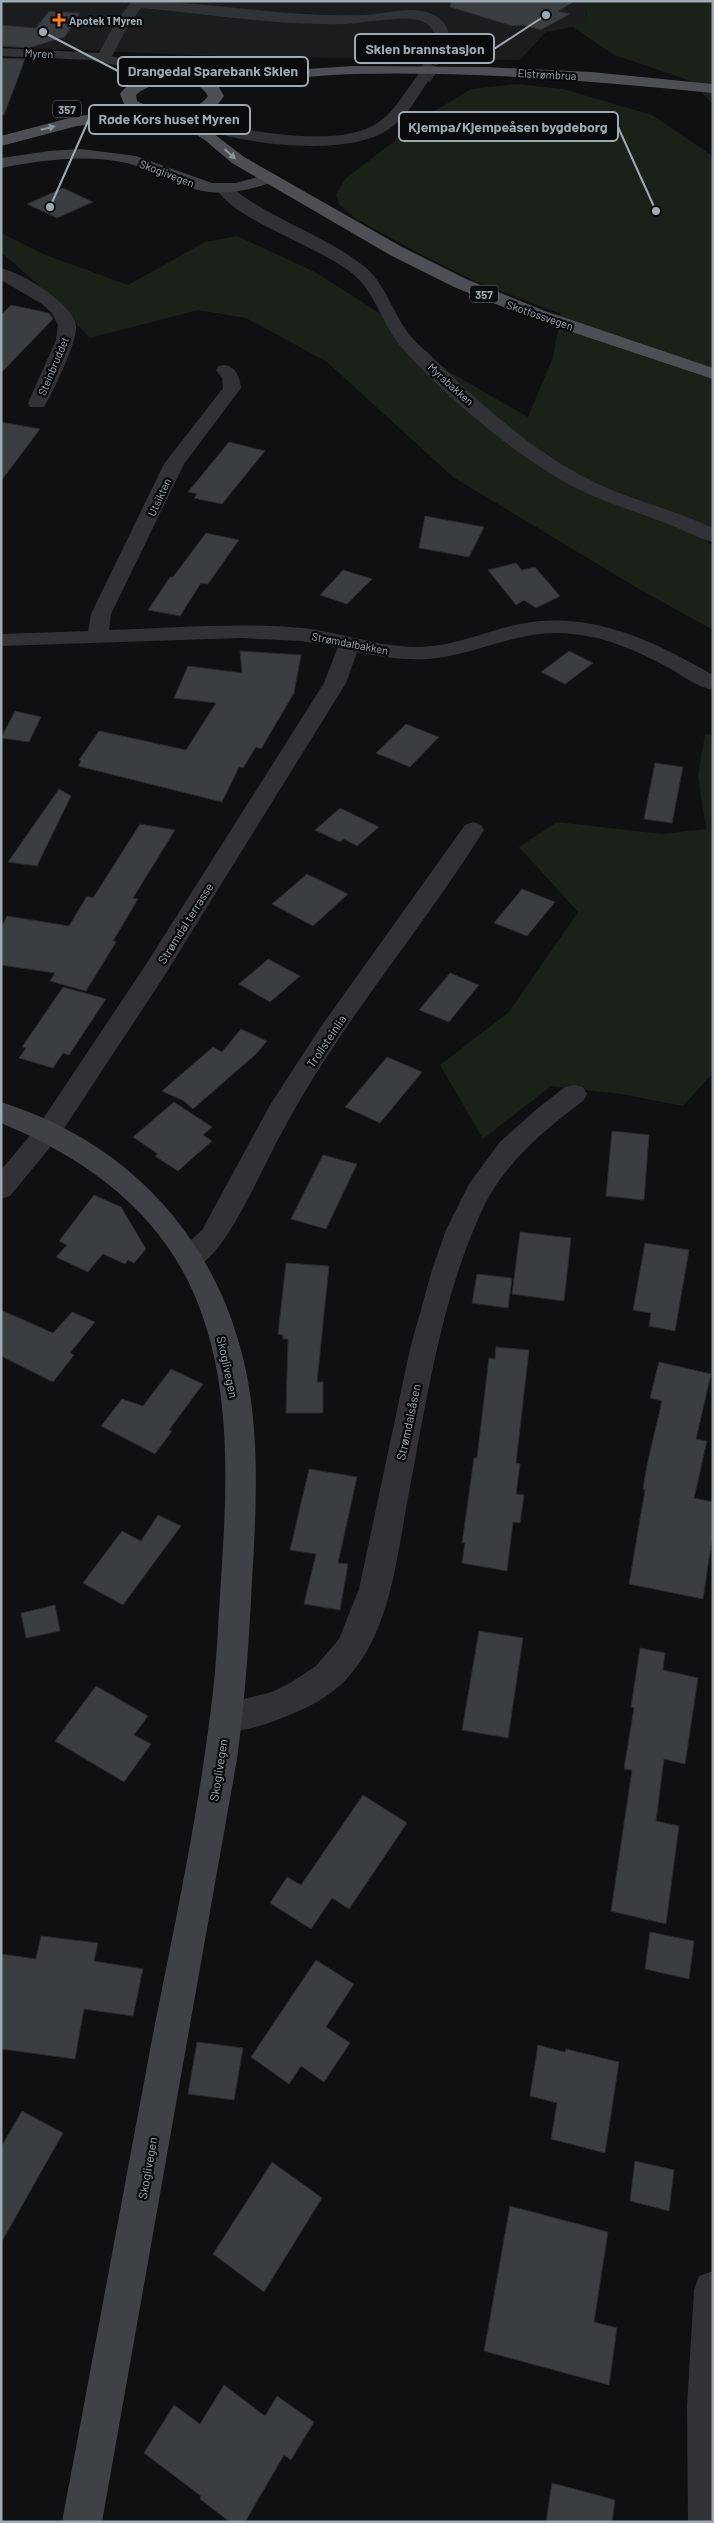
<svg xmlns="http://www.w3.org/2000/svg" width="714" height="2523" viewBox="0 0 714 2523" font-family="Barlow,sans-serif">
  <rect width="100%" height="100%" fill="#0f1011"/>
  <!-- built -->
  <path fill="#1b1c1e" d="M1 1H581L586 9 587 18 585 22 573 27 546 32 520 60 246 57 1 47Z"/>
  <!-- green -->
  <path fill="#1a2119" d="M581 1H713V105L691 81 614 55 573 27C589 20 591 16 581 1Z
    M517 84 563 89 652 115 713 156V531L703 536 713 546V630L639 589 453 477 327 362 246 318 198 310 90 338 43 289 1 252V233L43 254 128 285 205 242 237 236 315 272 384 316 448 371 528 417 553 357 561 314 475 281 415 251 356 219 339 204 336 194 346 178 431 113 471 89Z
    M705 734 713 735V1073L683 1106 621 1094 551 1086 483 1139 440 1065 509 1012 578 912 519 847 557 822 662 834 706 829 698 776Z"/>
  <!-- building -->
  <path fill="#3b3e41" stroke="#292a2d" d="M451 1H575L559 11 570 14 541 30 523 25 512 26 450 7Z
    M49 11 80 13 65 37 29 48 1 46V25L36 28Z
    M1 58 25 59 4 115 1 114Z
    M63 188 93 202 57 218 27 204Z
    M11 305 49 313 53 319 1 373V315Z
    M1 422 40 429 1 481Z
    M229 442 265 451 222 504 194 498 197 494 188 492Z
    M425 516 484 527 469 557 419 548Z
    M206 533 239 540 208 584 201 583 180 616 148 610 170 577H173Z
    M516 563 522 570 535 567 560 596 536 608 524 600 516 605 488 570Z
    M343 570 372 579 347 604 320 595Z
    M240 651 301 655 294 693 261 749 256 747 243 768 239 767 222 802 78 766 81 761 79 760 99 731 186 750 216 703 174 698 188 666 242 673Z
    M569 651 593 663 565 684 541 672Z
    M15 711 41 717 29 742 1 738Z
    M406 724 439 737 410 767 376 753Z
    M655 763 683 767 672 823 644 819Z
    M59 789 71 796 37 866 8 862Z
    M340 808 379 827 357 846 344 839 340 842 315 830Z
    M140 824 175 830 133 898 138 899 113 941 116 942 86 991 50 981 55 973 1 965V928L7 916 69 926 87 896 93 898Z
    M307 874 348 894 313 926 272 904Z
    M522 889 555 902 527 936 494 923Z
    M268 959 300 976 270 1002 239 984Z
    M450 973 479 985 449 1022 419 1010Z
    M63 987 106 999 69 1055 63 1053 53 1068 19 1058 26 1048 22 1047Z
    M241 1029 267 1041 256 1054 193 1109 184 1101 162 1091 213 1047 222 1052Z
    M387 1057 422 1072 380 1123 345 1107Z
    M174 1102 212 1127 203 1135 212 1141 178 1171 155 1156 158 1154 133 1137Z
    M612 1131 649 1135 644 1200 606 1196Z
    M323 1155 357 1164 326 1229 291 1219Z
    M94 1195 121 1207 146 1249 134 1263 128 1260 125 1264 103 1254 88 1272 56 1257 67 1245 59 1241Z
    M520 1232 571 1238 564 1301 512 1294Z
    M645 1243 689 1250 675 1331 649 1326 651 1313 633 1310Z
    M286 1263 329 1266 317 1382H323V1413H286L288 1339H283V1335L278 1334Z
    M477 1274 512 1278 508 1308 472 1303Z
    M1 1310 53 1333 72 1312 95 1322 70 1353 74 1355 53 1382 1 1356Z
    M496 1347 529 1350 516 1463 520 1464 516 1494 524 1495 520 1523 513 1522 507 1571 462 1563 465 1543H462L474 1458H477L489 1358 495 1359Z
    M659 1362 711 1374 696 1439 707 1441 694 1498 713 1502V1532L703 1599 629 1584 645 1490 643 1489 647 1465 662 1401 650 1398Z
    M171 1369 203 1384 169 1430 172 1431 155 1454 101 1426 122 1399 143 1406Z
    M309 1469 357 1477 338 1563 348 1564 340 1610 304 1604 316 1554 290 1550Z
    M158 1515 181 1526 123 1605 83 1583 122 1531 141 1541Z
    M55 1605 60 1631 26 1638 21 1613Z
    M479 1631 523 1638 508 1738 462 1730Z
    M640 1648 665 1653 663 1670 698 1678 685 1764 664 1759 656 1821 679 1826 666 1924 611 1911 632 1770 624 1769 634 1708 631 1707Z
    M96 1686 148 1716 134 1735 151 1744 124 1782 55 1741Z
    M363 1795 407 1823 349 1909 332 1898 311 1929 270 1903 287 1877 301 1885Z
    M650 1932 694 1941 689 1979 645 1969Z
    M41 1936 98 1943 94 1961 143 1969 133 2016 84 2009 75 2059 1 2049V1954L36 1959Z
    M316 1960 354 1984 326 2027 350 2043 324 2082 301 2066 289 2084 251 2057Z
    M197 2042 243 2048 234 2100 188 2094Z
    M538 2045 565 2052 566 2049 619 2062 605 2153 551 2139 557 2103 530 2096Z
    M22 2111 63 2133 1 2243V2147Z
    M635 2161 674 2170 669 2211 630 2201Z
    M272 2162 322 2198 264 2292 213 2254Z
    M510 2206 608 2232 594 2322 617 2328 609 2385 484 2351Z
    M224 2385 265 2416 277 2396 314 2422 291 2460 284 2455 245 2522H230L200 2499 201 2496 144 2453 174 2405 200 2424Z
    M552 2483 615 2500 612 2522H546Z"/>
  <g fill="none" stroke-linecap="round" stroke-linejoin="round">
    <!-- street-tunnel -->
    <path stroke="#2c2f31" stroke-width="16" stroke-dasharray="16 8" stroke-linecap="butt" d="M423 78 435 61"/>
    <!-- street -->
    <path fill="#303236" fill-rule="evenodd" d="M132 1C209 1 286 18 364 15 387 14 410 5 432 14 448 21 453 37 447 52 444 59 442 64 435 65L428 61C436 47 441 31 424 22 410 14 365 23 346 24 277 26 209 14 141 8L128 26 112 56 180 74 182 77 180 80 175 81 129 68 90 60 1 56V48L99 53 114 25Z
      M423 74 430 78C419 95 406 118 389 129 352 155 265 146 223 135L220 132 228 127C269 133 344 147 379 122 395 111 406 90 418 75Z
      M224 184 230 186C271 220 324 234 365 267 384 283 391 307 404 327 410 336 418 345 427 352 476 400 529 449 590 480 629 500 673 509 713 528V542C695 537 678 527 660 521 632 510 603 502 576 488 518 458 447 398 403 349 383 327 376 293 353 274 317 245 239 223 216 189Z
      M1 268C22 273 71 302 76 325 79 339 52 394 44 407H30L28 403 56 340 58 325 51 312 42 304 1 280Z
      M225 365C236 367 240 377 241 388L184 464 111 614 109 630C173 628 238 622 302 628 341 632 378 647 417 647 453 647 486 631 520 624 590 610 654 641 713 675V690C697 687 683 676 669 668 639 652 607 637 573 634 528 628 488 649 444 657 415 662 386 658 357 652L346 683 163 978 57 1139 10 1196 1 1199V1170L39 1125 145 966 324 683 338 647 301 641 241 638 1 646V634L88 631 91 614 164 464 223 388 222 378 216 370 219 366Z
      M473 822 481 825 484 830C419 934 337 1027 280 1136 263 1166 227 1252 198 1266 192 1269 187 1268 180 1266L176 1258 180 1250 202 1230 270 1105 320 1028 465 825Z
      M574 1085 583 1087 587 1094 583 1101C540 1133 500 1167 479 1217 441 1302 426 1402 409 1493 397 1552 392 1627 350 1675 331 1698 303 1710 277 1720 258 1727 235 1735 216 1728L211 1717 216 1706 272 1692 290 1683 316 1666 339 1639 359 1589 410 1349 432 1270 446 1230 469 1184 500 1142 538 1108 565 1087Z
      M713 2271V2522H688L687 2406 694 2290 699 2276Z"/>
    <!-- secondary -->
    <path fill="#3e4246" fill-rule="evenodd" d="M81 149 136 156 212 183H236L272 173 280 178 278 181C237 193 215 199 173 182 158 175 143 167 127 163 86 154 42 160 1 168V158L49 151Z
      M1 1102C132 1143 221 1243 247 1376 260 1444 256 1513 252 1581 249 1641 245 1700 237 1759L102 2522H62C93 2358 123 2193 154 2029 175 1923 198 1816 211 1708 217 1665 218 1622 221 1579 227 1489 232 1395 200 1309 166 1216 90 1160 1 1123Z"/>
    <!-- primary -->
    <path fill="#4c5055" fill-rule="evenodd" d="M353 66 486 67 591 72 713 84V93C593 81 473 71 353 74 308 76 262 81 217 84L224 96C216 109 207 114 192 117L244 157 402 247 466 279 545 311 713 368V379L533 319 454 287 390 255 232 163 206 141 173 119 157 117 77 126 1 146V136L77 116 133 111 125 106 120 94C136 71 177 70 201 76ZM175 82C189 83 201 83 208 96 193 117 156 112 137 101L136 95C147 85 161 83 175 82Z"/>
  </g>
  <!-- one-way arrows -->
  <defs><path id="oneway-solid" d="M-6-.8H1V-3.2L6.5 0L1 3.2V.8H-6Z" transform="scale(1.25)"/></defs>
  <g fill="#8a949c">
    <use href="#oneway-solid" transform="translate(48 128) rotate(-14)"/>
    <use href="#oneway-solid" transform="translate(230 154) rotate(42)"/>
  </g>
  <!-- markers -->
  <path fill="#fe801a" stroke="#0a0b0c" stroke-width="2" d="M56.5 12.5h5v5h5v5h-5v5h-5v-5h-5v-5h5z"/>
  <g text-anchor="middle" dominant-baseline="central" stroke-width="4.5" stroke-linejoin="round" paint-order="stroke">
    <!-- far-poi labels -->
    <g font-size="11" font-weight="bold" fill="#9faab3" stroke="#0a0b0c" text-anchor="start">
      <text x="69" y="20">Apotek 1 Myren</text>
    </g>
    <!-- far-street labels -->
    <g font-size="11" fill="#9faab3" stroke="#0a0b0c">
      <text transform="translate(39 53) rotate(3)">Myren</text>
      <text transform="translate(547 74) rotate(3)">Elstrømbrua</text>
      <text transform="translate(167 173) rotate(21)">Skoglivegen</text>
      <text transform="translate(540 315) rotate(19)">Skotfossvegen</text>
      <text transform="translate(53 366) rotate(-67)">Steinbruddet</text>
      <text transform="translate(451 384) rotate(42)">Myrabakken</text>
      <text transform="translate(159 497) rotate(-65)">Utsikten</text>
      <text transform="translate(350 643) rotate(11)">Strømdalbakken</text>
    </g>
    <!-- shield labels -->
    <g fill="#0a0b0c" stroke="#727a81" stroke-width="1">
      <rect x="53" y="100.5" width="28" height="17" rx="4"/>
      <rect x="470" y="285.5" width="28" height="17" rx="4"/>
    </g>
    <g font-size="11" font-weight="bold" fill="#9faab3">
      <text x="67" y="109">357</text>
      <text x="484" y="294">357</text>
    </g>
    <!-- street labels -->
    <g font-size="12" fill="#9faab3" stroke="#0a0b0c">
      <text transform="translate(185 923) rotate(-58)">Strømdal terrasse</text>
      <text transform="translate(326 1041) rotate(-56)">Trollsteinlia</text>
      <text transform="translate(228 1367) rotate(78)">Skoglivegen</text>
      <text transform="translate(408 1422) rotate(-78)">Strømdalsåsen</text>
      <text transform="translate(218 1770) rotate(-81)">Skoglivegen</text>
      <text transform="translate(147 2168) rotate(-80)">Skoglivegen</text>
    </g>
  </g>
  <!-- callouts -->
  <path fill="none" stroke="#9faab3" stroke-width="2" d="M546 15L494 49M43 32L118 71M50 207L89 119M656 211L618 127"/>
  <g fill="#9faab3" stroke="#0a0b0c" stroke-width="2">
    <circle cx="546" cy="15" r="5"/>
    <circle cx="43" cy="32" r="5"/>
    <circle cx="50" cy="207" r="5"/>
    <circle cx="656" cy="211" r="5"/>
  </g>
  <g fill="#0a0b0c" stroke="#9faab3" stroke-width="2">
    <rect x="355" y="34" width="139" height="29" rx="5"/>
    <rect x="118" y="57" width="190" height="29" rx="5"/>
    <rect x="89" y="105" width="161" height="29" rx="5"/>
    <rect x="399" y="112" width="219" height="29" rx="5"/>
  </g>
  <g font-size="14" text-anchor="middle" font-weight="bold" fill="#9faab3">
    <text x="425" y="54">Skien brannstasjon</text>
    <text x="213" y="76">Drangedal Sparebank Skien</text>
    <text x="169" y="124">Røde Kors huset Myren</text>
    <text x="508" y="132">Kjempa/Kjempeåsen bygdeborg</text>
  </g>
  <!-- border -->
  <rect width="714" height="2523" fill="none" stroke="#9faab3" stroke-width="5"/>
</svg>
